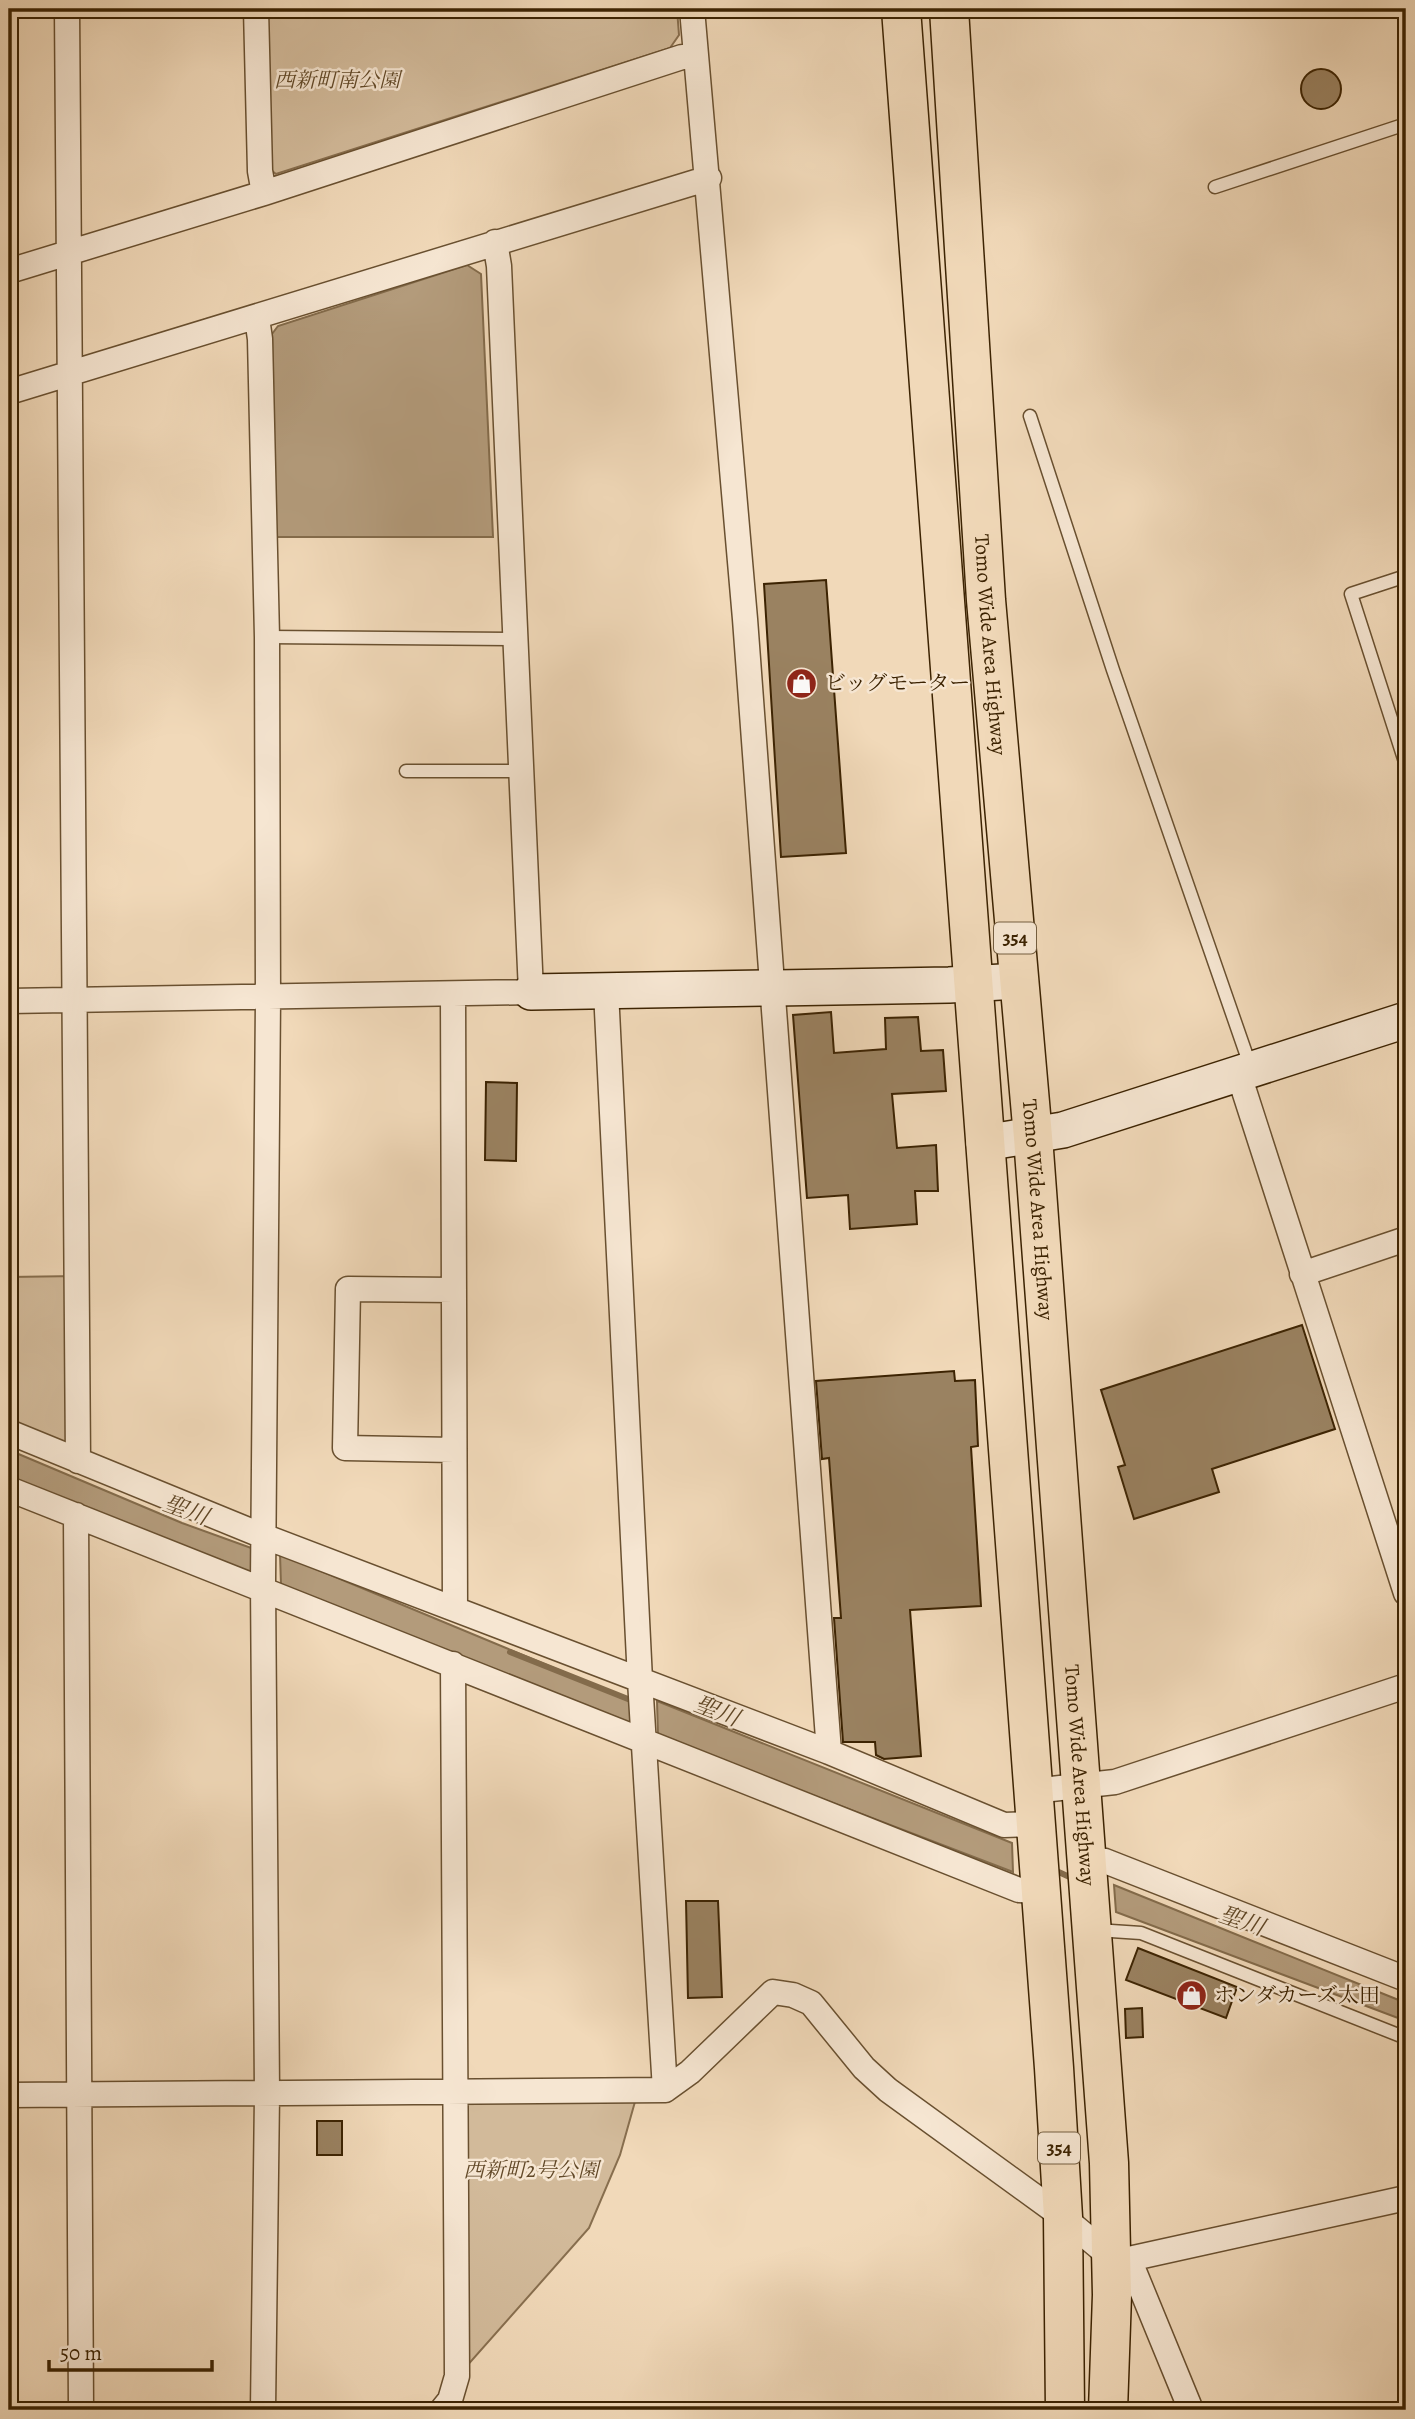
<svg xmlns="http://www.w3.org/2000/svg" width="1415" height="2419" viewBox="0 0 1415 2419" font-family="Alegreya,'Noto Serif JP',serif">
  <rect width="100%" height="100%" fill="#f1d9b9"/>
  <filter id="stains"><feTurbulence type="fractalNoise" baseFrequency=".00286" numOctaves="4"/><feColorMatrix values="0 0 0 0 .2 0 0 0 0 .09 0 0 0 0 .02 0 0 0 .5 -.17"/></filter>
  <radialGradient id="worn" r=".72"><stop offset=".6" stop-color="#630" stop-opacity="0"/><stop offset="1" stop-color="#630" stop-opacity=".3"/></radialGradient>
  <!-- green -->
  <path fill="#d2ba9a" stroke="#876e4e" stroke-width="2" d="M264 9H677L679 35 670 48 276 174 267 167Z
    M77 1276 78 1452 9 1424V1277Z
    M638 2091 620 2155 589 2228 458 2376 454 2093Z"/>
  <!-- water -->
  <path fill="#b39b7b" stroke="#836b4b" stroke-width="2" d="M467 265 481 274 493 537H274L272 334 278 326Z
    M9 1450 182 1523 254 1549V1579L9 1480Z
    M280 1554 631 1700 633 1727 281 1585Z
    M657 1701 1012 1843 1013 1872 658 1736Z
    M1114 1885 1406 2003V2021L1116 1912Z"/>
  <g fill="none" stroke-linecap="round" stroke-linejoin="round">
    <!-- stream -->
    <path stroke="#836b4b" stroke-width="6" d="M510 1652 633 1701
      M1052 1869 1074 1879"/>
  </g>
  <!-- building -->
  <path fill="#9a8261" stroke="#3c2302" stroke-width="2" d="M1301 89a20 20 0 1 1 40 0a20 20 0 1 1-40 0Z
    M826 580 846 853 781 857 764 584Z
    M831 1012 834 1053 886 1049 885 1018 918 1017 921 1051 943 1050 946 1091 892 1094 897 1148 936 1145 938 1191H915L917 1224 850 1229 848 1195 807 1198 793 1015Z
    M486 1082 517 1083 516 1161 485 1160Z
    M1302 1325 1335 1429 1212 1469 1219 1492 1134 1519 1118 1467 1125 1465 1101 1390Z
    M954 1371 955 1381 975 1380 978 1446 971 1447 981 1606 910 1610 921 1756 884 1759 876 1755 875 1742H843L834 1618H841L829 1458 822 1459 816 1381Z
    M686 1901H718L722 1997 688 1998Z
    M1138 1948 1237 1987 1226 2018 1126 1980Z
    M1142 2008 1143 2037 1126 2038 1125 2009Z
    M317 2121H342V2155H317Z"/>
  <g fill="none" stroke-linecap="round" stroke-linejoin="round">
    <defs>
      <path id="lane" d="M1215 187 1406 124
        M1030 416 1113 670 1251 1068
        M1406 576 1351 594 1406 765
        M267 637 515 639
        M406 771H521
        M1096 1930 1141 1933 1406 2038"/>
      <path id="street" d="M67 9 78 1461
        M256 9 260 171 264 193
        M692 9 745 619 829 1752
        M9 271 264 193 682 57H696
        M257 318 260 339 267 637 268 998 263 1583 267 2094 263 2410
        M9 392 709 178
        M606 991 640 1680 665 2090
        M453 994 455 1609
        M9 1001 531 992 499 266 495 242
        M1238 1072 1406 1593
        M1302 1274 1406 1239
        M454 1290 348 1289 345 1448 454 1450
        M9 1432 263 1536 829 1752 1004 1825 1036 1824
        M9 1489 1019 1890 1040 1891
        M76 1515 81 2410
        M1033 1791 1115 1782 1406 1686
        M1087 1859 1105 1861 1406 1979
        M9 2095 665 2090 690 2072 773 1992 793 1995 811 2003 864 2068 888 2090 1063 2217 1112 2258 1129 2259 1406 2198
        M1129 2259 1191 2410
        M442 2410 450 2400 457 2376 453 1664"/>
      <path id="secondary" d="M531 992 949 985 1019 981
        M984 1143 1063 1130 1406 1020"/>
      <g id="highway">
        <path d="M901 9 1054 2068 1063 2217 1065 2410"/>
        <path id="s1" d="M949 9 986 600 1033 1137 1109 2163 1112 2295 1108 2410"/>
      </g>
    </defs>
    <!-- lane casing -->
    <use href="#lane" stroke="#695030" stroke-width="15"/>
    <!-- street casing -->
    <use href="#street" stroke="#695030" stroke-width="27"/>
    <!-- secondary casing -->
    <use href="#secondary" stroke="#3c2302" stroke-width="38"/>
    <!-- highway casing -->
    <use href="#highway" stroke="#3c2302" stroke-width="41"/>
    <!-- lane -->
    <use href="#lane" stroke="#f6e6d2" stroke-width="12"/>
    <!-- street -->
    <use href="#street" stroke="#f6e6d2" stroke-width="24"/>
    <!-- secondary -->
    <use href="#secondary" stroke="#f6e6d2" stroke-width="35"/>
    <!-- highway -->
    <use href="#highway" stroke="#f1d9b9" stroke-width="38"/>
  </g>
  <!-- icons -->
  <defs>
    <symbol id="shop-disc" viewBox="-11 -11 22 22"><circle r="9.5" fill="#8f2418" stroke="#f6e6d2"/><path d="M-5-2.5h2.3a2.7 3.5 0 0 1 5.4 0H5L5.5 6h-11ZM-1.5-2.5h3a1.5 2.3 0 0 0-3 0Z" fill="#fff"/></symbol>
  </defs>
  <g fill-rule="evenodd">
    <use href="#shop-disc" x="784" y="666" width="35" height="35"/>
    <use href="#shop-disc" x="1174" y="1978" width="35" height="35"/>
  </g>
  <g text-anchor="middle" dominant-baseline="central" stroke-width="5" stroke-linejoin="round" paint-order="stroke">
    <!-- shield labels -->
    <g fill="#f6e6d2" stroke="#745e40" stroke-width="2">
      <rect x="994" y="922.5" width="42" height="31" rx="5"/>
      <rect x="1038" y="2132.5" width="42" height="31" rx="5"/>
    </g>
    <g font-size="19" font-weight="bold" fill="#3c2302">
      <text x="1015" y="938">354</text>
      <text x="1059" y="2148">354</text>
    </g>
    <!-- park labels -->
    <g font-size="21" font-style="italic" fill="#624928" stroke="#f6e6d2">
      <text x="337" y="80">西新町南公園</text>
      <text x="531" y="2170">西新町2号公園</text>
    </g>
    <!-- street labels -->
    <g font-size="21" fill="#3c2302" stroke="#f6e6d2">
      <text stroke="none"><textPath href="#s1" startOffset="637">Tomo Wide Area Highway</textPath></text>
      <text stroke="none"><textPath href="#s1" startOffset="1204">Tomo Wide Area Highway</textPath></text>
      <text stroke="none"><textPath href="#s1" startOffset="1771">Tomo Wide Area Highway</textPath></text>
    </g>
    <!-- poi labels -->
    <g font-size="21" fill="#3c2302" stroke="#f6e6d2" text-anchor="start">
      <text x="825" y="683">ビッグモーター</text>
      <text x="1214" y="1995">ホンダカーズ太田</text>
    </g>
    <!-- water labels -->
    <g font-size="23" font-style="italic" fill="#604726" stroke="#f6e6d2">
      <text transform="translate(186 1510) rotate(20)">聖川</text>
      <text transform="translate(717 1711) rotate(21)">聖川</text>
      <text transform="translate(1242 1921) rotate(19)">聖川</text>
    </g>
  </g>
  <!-- margin -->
  <rect width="1415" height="2419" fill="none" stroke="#f1d9b9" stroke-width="35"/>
  <rect x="10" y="10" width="1394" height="2398" fill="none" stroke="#3c2302" stroke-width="3.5"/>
  <rect x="18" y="18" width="1380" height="2384" fill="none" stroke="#3c2302" stroke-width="2"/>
  <!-- scale -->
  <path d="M49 2360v10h163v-10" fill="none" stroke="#3c2302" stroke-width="3.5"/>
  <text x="60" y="2360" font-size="21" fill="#3c2302" stroke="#f6e6d2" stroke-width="5" paint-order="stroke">50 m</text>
  <rect width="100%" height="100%" filter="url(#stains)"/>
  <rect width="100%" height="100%" fill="url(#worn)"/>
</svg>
